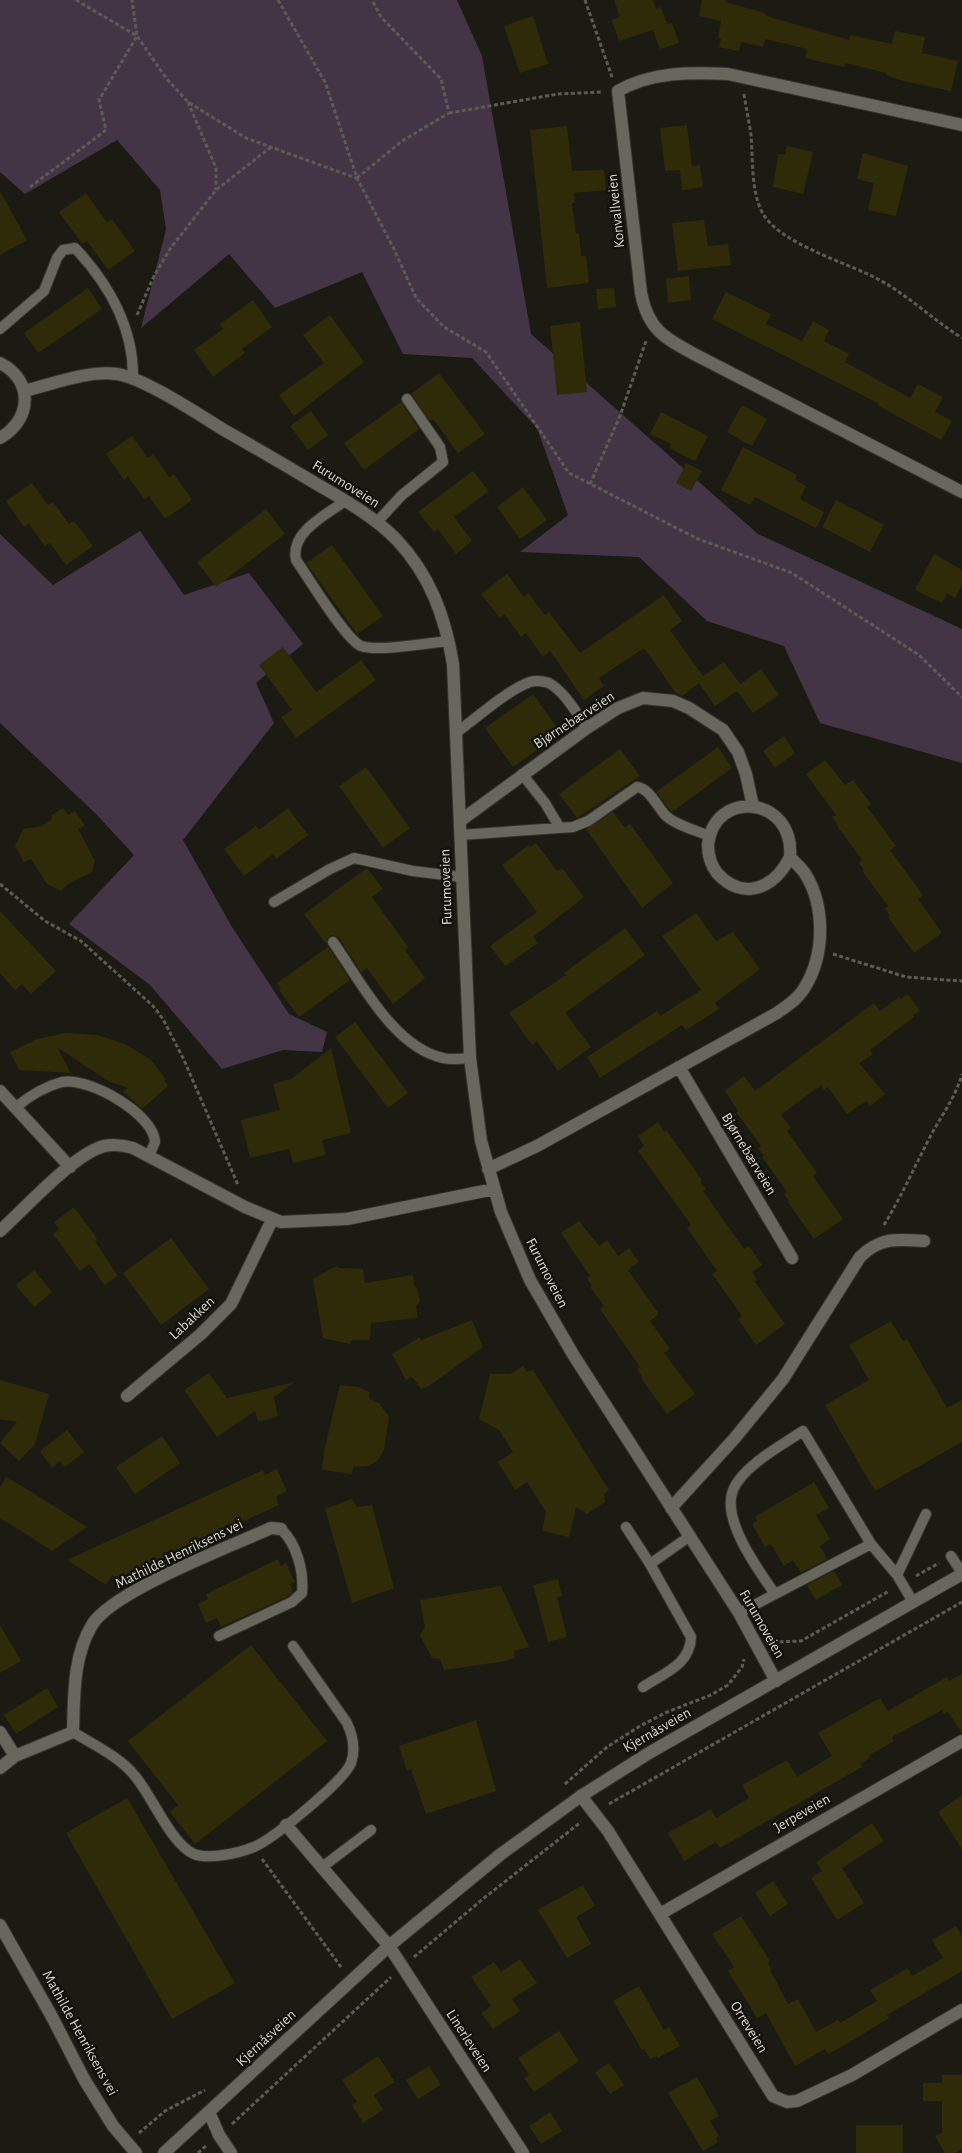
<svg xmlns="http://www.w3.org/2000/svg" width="962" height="2153" viewBox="0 0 962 2153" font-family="'Alegreya Sans',sans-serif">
  <rect width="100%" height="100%" fill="#1c1b13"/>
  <!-- green -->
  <path fill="#433545" d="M0 0H457L482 56 531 334 758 534 962 629V763L820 723 784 646 707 621 639 557 520 552 568 515 537 428 472 358 403 354 362 272 275 308 229 254 141 328 166 229 160 190 117 140 25 194 0 172Z
    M140 531 184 595 249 573 303 644 256 683 274 723 183 840 232 927 289 1014 327 1032 322 1052 283 1050 222 1069 150 985 69 924 134 855 96 814 0 723V534L53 585Z"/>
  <!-- building -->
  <path fill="#2f2a08" d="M614 0H653L656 9 661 7 667 24 672 23 679 43 660 49 653 30 619 41 612 20 620 17Z
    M702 0H726L725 2 765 13V15L770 17 849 40 850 35 892 44 895 31 925 37 922 53 958 61 951 91 903 81 886 75V73L845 63 844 67 805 58 807 49 765 39 763 47 741 42 739 51 719 47 721 39 718 38 721 21 699 16Z
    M533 16 548 64 520 73 504 26Z
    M687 125 692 166 700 165 703 187 682 190 680 170 665 171 660 128Z
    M567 126 572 171 604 170 606 190 574 193 575 203H572L576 234H579L581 256H586L589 283 547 288 530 130Z
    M787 146 813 152 803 194 773 187 778 154 785 155Z
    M863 153 908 166 896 216 868 210 874 183 857 179Z
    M0 191 27 240 0 255Z
    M86 193 107 222 112 219 135 251 108 270 87 241 82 244 59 212Z
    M704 220 708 246 728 244 731 265 678 271 672 223Z
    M689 276 691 300 668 303 666 279Z
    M88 288 102 309 38 353 24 333Z
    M614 288 616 307 598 309 596 289Z
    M726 292 771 314 766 324 802 341 813 321 829 330 824 341 849 354 845 362 910 398 918 384 943 397 935 412 952 421 941 440 877 405 878 403 712 319Z
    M253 300 272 327 242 349 245 353 213 377 194 350 223 329 220 324Z
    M330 315 364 362 294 416 279 395 324 363 303 335Z
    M580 322 587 392 557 395 550 326Z
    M439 373 485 434 458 453 433 419 430 421 411 394Z
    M401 402 419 429 364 470 344 443Z
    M742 405 767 419 752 446 727 432Z
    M311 411 328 435 308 450 290 426Z
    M661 412 708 436 695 461 669 448 671 444 650 434Z
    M132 436 148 458 153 454 169 477 174 474 192 500 165 519 149 496 144 499 128 476 124 480 106 454Z
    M743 447 797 475 795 480 806 486 800 499 824 512 816 528 755 497 750 505 721 490Z
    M686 463 702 471 691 491 676 483Z
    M473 471 489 491 454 517 472 541 456 554 438 529 434 532 418 512Z
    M32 483 48 505 53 502 69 524 74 521 93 546 66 565 50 543 45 546 29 524 24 527 6 501Z
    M523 487 547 520 520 539 497 507Z
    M836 500 884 525 870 552 822 527Z
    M266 509 285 534 216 587 197 562Z
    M332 545 383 616 357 634 306 563Z
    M934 554 962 570V585L955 598 947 593 942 603 915 590Z
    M507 574 524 597 528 593 545 615 549 612 580 653 664 595 682 621 670 630 703 676 724 662 740 684 761 669 779 695 753 713 737 691 715 706 699 683 682 696 676 693 644 648 599 678 604 686 584 700 550 651 543 657 526 633 521 637 504 614 500 618 481 594Z
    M283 647 316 692 361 660 376 680 296 738 281 717 292 710 259 665Z
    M533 694 561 733 513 767 485 728Z
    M784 736 795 753 775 768 763 751Z
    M718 747 732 768 672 812 656 792Z
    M620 749 640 776 577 818 559 794Z
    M825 760 845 785 853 780 871 804 867 807 896 846 890 850 923 895 918 899 942 933 914 953 888 917 890 916 885 908 888 906 863 872 864 870 859 863 862 860 837 826H838L832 817 836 815 806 774Z
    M366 767 410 828 383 848 339 786Z
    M63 808 68 815 75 811 85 826 78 829 95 861 92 872 68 884 61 891 47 884 31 859 24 862 15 846 23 829 42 826 51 820 52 815Z
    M288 808 308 835 276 859 273 854 244 876 224 849 256 826 259 830Z
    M613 812 625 828 630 824 673 883 642 908 586 829Z
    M536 843 557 871 562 868 584 897 533 937 538 943 505 966 490 946 537 912 502 865 529 845 530 847Z
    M367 868 383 889 372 897 408 947 405 950 425 978 393 1004 367 968 361 972 339 938 332 935 327 939V945L350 980 299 1017 279 990 281 989 277 983 328 947 304 914Z
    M0 911 56 971 31 994 22 984 15 990 0 973Z
    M696 913 716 941 733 932 760 969 715 1003 719 1009 686 1030 682 1025 600 1078 587 1057 657 1011 660 1016 701 990 662 936Z
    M625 928 645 955 565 1013 591 1047 558 1071 537 1041 532 1045 509 1013 566 975 564 973Z
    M908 994 920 1011 913 1015 914 1017 870 1050 873 1054 859 1063 885 1094 870 1106 866 1101 847 1114 828 1087 824 1090 821 1085 781 1115 791 1128 787 1131 817 1173 813 1176 843 1219 814 1239 788 1202 789 1201 784 1194 787 1192 762 1157 764 1156 758 1148 761 1146 736 1112 738 1111 725 1091 744 1076 755 1091 874 1003 880 1011 899 997 901 999Z
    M355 1022 408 1093 388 1108 335 1037Z
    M65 1033 97 1035 125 1044 151 1060 166 1079 164 1081 168 1086 142 1109 123 1091 128 1088 108 1081 57 1047 71 1073 19 1070 10 1052 37 1039Z
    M331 1048 351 1133 322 1140 326 1155 293 1163 289 1149 250 1158 241 1120 280 1110 273 1084 291 1079Z
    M658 1122 664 1132 666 1130 702 1180 700 1182 706 1189 703 1191 744 1249 749 1246 762 1265 752 1272 757 1280 754 1281 785 1324 756 1345 738 1319 742 1316 712 1274 717 1271 687 1228 691 1225 638 1151 644 1146 638 1136Z
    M74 1207 94 1234 97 1240 95 1241 118 1276 104 1285 90 1264 80 1271 53 1234 59 1229 54 1222Z
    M579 1221 599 1246 607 1240 618 1256 629 1248 639 1262 628 1270 659 1314 650 1321 670 1349 664 1353 695 1394 667 1414 641 1378 642 1377 637 1369 640 1367 600 1309 604 1306 590 1287 592 1286 587 1278 590 1276 561 1233Z
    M171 1238 209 1289 161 1325 123 1273Z
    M336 1266 339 1268 363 1269 365 1283 413 1275 414 1286 417 1288 420 1302 416 1306 418 1318 371 1323 370 1340H352L350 1344 323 1338 313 1279Z
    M34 1270 52 1292 34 1307 16 1285Z
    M472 1320 483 1347 429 1386 421 1389 412 1377 406 1380 392 1354 420 1337 421 1340Z
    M891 1321 903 1341 907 1339 947 1408 962 1400V1442L875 1491 825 1405 869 1380 849 1345Z
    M523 1366 527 1372 533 1370 609 1490 604 1494 605 1502 587 1514 576 1507 569 1537 542 1531 546 1512 527 1482 515 1490 498 1462 513 1452 499 1430 479 1419 490 1374H510Z
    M209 1373 227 1398 295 1382 274 1397 278 1416 258 1422 255 1411 217 1437 184 1390Z
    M0 1380 49 1394 35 1444 19 1461 0 1443 17 1422 0 1419Z
    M340 1385 359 1387 369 1392V1399L379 1403 389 1417 384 1450 378 1460 369 1466 353 1467 352 1474 322 1470 324 1451Z
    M67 1430 84 1452 65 1467 60 1461 52 1468 40 1451Z
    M162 1436 180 1463 135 1494 116 1467Z
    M277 1469 287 1491 276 1497 279 1505 118 1579 112 1575 106 1585 67 1560 263 1470 265 1475Z
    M6 1477 30 1491 87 1527 52 1551 26 1534 0 1518V1487Z
    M814 1482 829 1508 816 1515 830 1539 820 1546 827 1559 801 1573 793 1560 784 1566 771 1544 765 1547 752 1524 757 1521 755 1517Z
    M352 1499 357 1507 372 1505 394 1588 352 1603 325 1509Z
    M278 1559 281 1566 286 1563 295 1582 290 1584 293 1592 288 1596 221 1627 217 1618 206 1623 198 1604 208 1599 206 1594Z
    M834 1571 842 1585 816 1600 807 1585Z
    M558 1579 562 1596 557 1597 567 1637 548 1642 533 1585Z
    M501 1586 529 1647 514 1651 515 1658 506 1661 444 1670 440 1659 432 1658 420 1635 425 1627 420 1600Z
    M0 1625 21 1661 0 1673Z
    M251 1645 327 1741 195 1844 170 1812 178 1805 128 1741Z
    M962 1674V1733L948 1712 944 1714 942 1710 892 1737 894 1741 868 1756 870 1758 860 1764 862 1767 720 1848 716 1842 684 1861 668 1833 711 1809 716 1818 749 1798 742 1785 787 1760 797 1777 832 1756 818 1733 880 1698 888 1711 947 1677 949 1681Z
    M47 1688 58 1707 16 1734 4 1715Z
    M476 1720 496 1791 426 1814 411 1769 407 1771 399 1746Z
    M962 1795V1849L938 1812Z
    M127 1798 235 1983 172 2019 66 1833Z
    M872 1823 884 1841 842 1868 864 1903 837 1920 811 1878 822 1871 816 1862Z
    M773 1881 788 1904 770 1916 755 1893Z
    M583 1885 595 1906 576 1917 591 1944 567 1958 538 1910Z
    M741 1916 770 1961 768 1963 771 1969 770 1970 788 2004 798 1999 816 2032 838 2020 840 2023 877 2001 870 1990 908 1968 912 1976 943 1958 932 1940 956 1926 962 1936V1971L887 2015 889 2018 850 2042 828 2054 825 2049 795 2066 766 2013 757 2018 728 1971 734 1967 712 1934Z
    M520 1959 537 1983 512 1999 520 2011 493 2029 481 2013 491 2006 471 1977 494 1962 501 1972Z
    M639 1986 664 2030 669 2027 680 2046 658 2058 657 2056 650 2059 644 2049 642 2050 613 2001Z
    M559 2031 579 2061 534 2092 524 2078 529 2075 518 2058Z
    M378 2056 395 2082 374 2095 383 2110 363 2123 352 2105 357 2102 342 2080Z
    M609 2063 624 2085 610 2094 595 2072Z
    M429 2066 441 2085 418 2099 406 2080Z
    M942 2075H962V2149L955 2153H945L935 2136 942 2132V2101H923V2083H942Z
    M697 2077 719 2116 710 2121 719 2136 716 2138 718 2142 703 2151 668 2093Z
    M550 2112 562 2131 541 2144 529 2126Z
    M856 2125H903V2153H856Z"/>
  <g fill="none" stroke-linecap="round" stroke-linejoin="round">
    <defs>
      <path id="service" d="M0 329 44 291 57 258 63 250 75 248C109 284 134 329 133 379
        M345 501C326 515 290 532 296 560 308 577 345 639 361 646 378 652 429 643 449 641
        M377 522 402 495 443 462 440 447 407 399
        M456 733C475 719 509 689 530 682 536 680 543 681 549 683 565 692 577 714 587 728
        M522 774 545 803 560 828
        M460 835 573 827 588 821 637 787C649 788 657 806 665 815 675 825 696 830 709 836
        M274 902 330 869 354 858 413 871 461 877
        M333 942C360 980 393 1047 443 1058 451 1060 461 1059 470 1058
        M15 1108C28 1097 46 1086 62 1082 89 1077 154 1114 155 1142L149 1156
        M626 1527 650 1564 691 1637C690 1665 664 1673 643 1687
        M951 1556 962 1573
        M650 1564 690 1536
        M897 1575 926 1514
        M775 1594C759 1571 721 1520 733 1490 743 1466 782 1445 803 1431L871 1544
        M739 1613 871 1544 897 1575 913 1602
        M219 1636 292 1602 302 1593C304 1572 297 1544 281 1529
        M73 1732C94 1745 120 1757 135 1776 152 1796 171 1844 194 1854 209 1860 239 1853 254 1847 273 1839 344 1781 351 1763 356 1749 353 1736 347 1723L293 1646
        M321 1868 371 1830"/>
      <path id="minor" d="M962 125 728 74C691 72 650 72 618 91L641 293C648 329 664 338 694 354L962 492
        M0 363C34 380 32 420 0 438
        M24 391C53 384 87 370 117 374 144 378 198 414 224 430 254 447 285 465 315 483 343 499 373 516 396 539 430 575 445 616 453 664L470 1058 481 1141 501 1212 530 1280 574 1356 739 1613 776 1681
        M460 821 587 728 618 708 643 698 673 701 689 708 723 730 738 752 746 774 753 806
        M679 1067 792 1258
        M0 1091 70 1167
        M488 1169 537 1146 777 1013C788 1005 799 998 805 987 825 954 825 907 806 875 802 868 795 863 790 857 795 796 714 788 708 845 708 855 711 865 717 873 743 902 775 888 790 857
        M0 1231C25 1208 67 1162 96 1149 109 1143 121 1145 133 1148L245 1207 281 1222 347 1219 494 1189
        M127 1396 201 1334 231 1304 272 1220
        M671 1508 734 1439 783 1379 860 1257C880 1237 898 1239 924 1241
        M0 1732 15 1756 0 1768
        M15 1756 73 1732C74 1697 73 1656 92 1625 112 1591 232 1546 271 1528L281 1529
        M581 1796 608 1831 773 2096 787 2102 797 2101 852 2075 962 2010
        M286 1825 389 1946 523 2153
        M660 1914 962 1741
        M0 1925 51 2015 84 2079 113 2126 136 2153
        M209 2112 219 2135 231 2153"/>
      <path id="secondary" d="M164 2153 389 1946 501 1854 581 1796 649 1753 962 1574"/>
    </defs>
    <!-- service casing -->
    <use href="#service" stroke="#35342f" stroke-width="12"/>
    <!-- minor casing -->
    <use href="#minor" stroke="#35342f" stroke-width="14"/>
    <!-- secondary casing -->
    <use href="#secondary" stroke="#35342f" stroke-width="14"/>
    <!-- path -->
    <path stroke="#5d5c54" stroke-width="3" stroke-dasharray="4 2.5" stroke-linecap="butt" d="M76 0 137 36 166 78 188 102 246 138 356 178
      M278 0 325 82 357 178 394 249 416 298 444 327 486 352 569 473 698 539 792 573 919 655 962 697
      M585 0 612 77
      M744 94C746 108 749 121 751 135 753 160 751 188 761 210 777 245 852 263 885 283 912 299 935 321 962 338
      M188 102 216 168V190
      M449 113 558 94 602 92
      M357 178 402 141 449 113 441 79 381 17 372 0
      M30 187 106 130 99 100 137 36 132 0
      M137 315 154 276 170 249 216 190 271 147
      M590 484 620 416 646 341
      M0 884 45 921 81 941 153 1006 163 1019 184 1060 238 1185
      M833 954 906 977 962 981
      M884 1225C901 1197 914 1168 929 1139 940 1117 955 1099 962 1074
      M916 1576 939 1563
      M773 1642 801 1641 889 1591
      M565 1784 607 1747 640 1726 667 1712 711 1695 728 1685 742 1667 744 1659
      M609 1804 962 1602
      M262 1859 341 1967
      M414 1957 484 1898 581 1822
      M232 2124 391 1977
      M139 2133 165 2111 205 2090
      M198 2153 206 2146"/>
    <!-- service -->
    <use href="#service" stroke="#68675d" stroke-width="10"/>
    <!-- minor -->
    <use href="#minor" stroke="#68675d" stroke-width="12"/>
    <!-- secondary -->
    <use href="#secondary" stroke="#68675d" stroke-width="12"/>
  </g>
  <g text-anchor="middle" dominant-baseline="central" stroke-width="5" stroke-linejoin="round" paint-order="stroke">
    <!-- street labels -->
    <g font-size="15" fill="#d7d6d0" stroke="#13120a">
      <text transform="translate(616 211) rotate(-96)">Konvallveien</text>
      <text transform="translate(346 484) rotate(32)">Furumoveien</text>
      <text transform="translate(574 720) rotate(-33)">Bjørnebærveien</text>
      <text transform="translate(446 887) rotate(-92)">Furumoveien</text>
      <text transform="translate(749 1154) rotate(59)">Bjørnebærveien</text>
      <text transform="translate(547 1273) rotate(63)">Furumoveien</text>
      <text transform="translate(192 1318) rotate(-43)">Labakken</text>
      <text transform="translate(179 1554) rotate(-26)">Mathilde Henriksens vei</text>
      <text transform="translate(762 1624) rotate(60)">Furumoveien</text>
      <text transform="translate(657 1730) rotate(-30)">Kjernåsveien</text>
      <text transform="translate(802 1813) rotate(-30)">Jerpeveien</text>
      <text transform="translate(749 2027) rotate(58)">Orreveien</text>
      <text transform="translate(80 2033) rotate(61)">Mathilde Henriksens vei</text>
      <text transform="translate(266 2038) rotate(-43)">Kjernåsveien</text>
      <text transform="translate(469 2041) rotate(57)">Linerleveien</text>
    </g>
  </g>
</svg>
